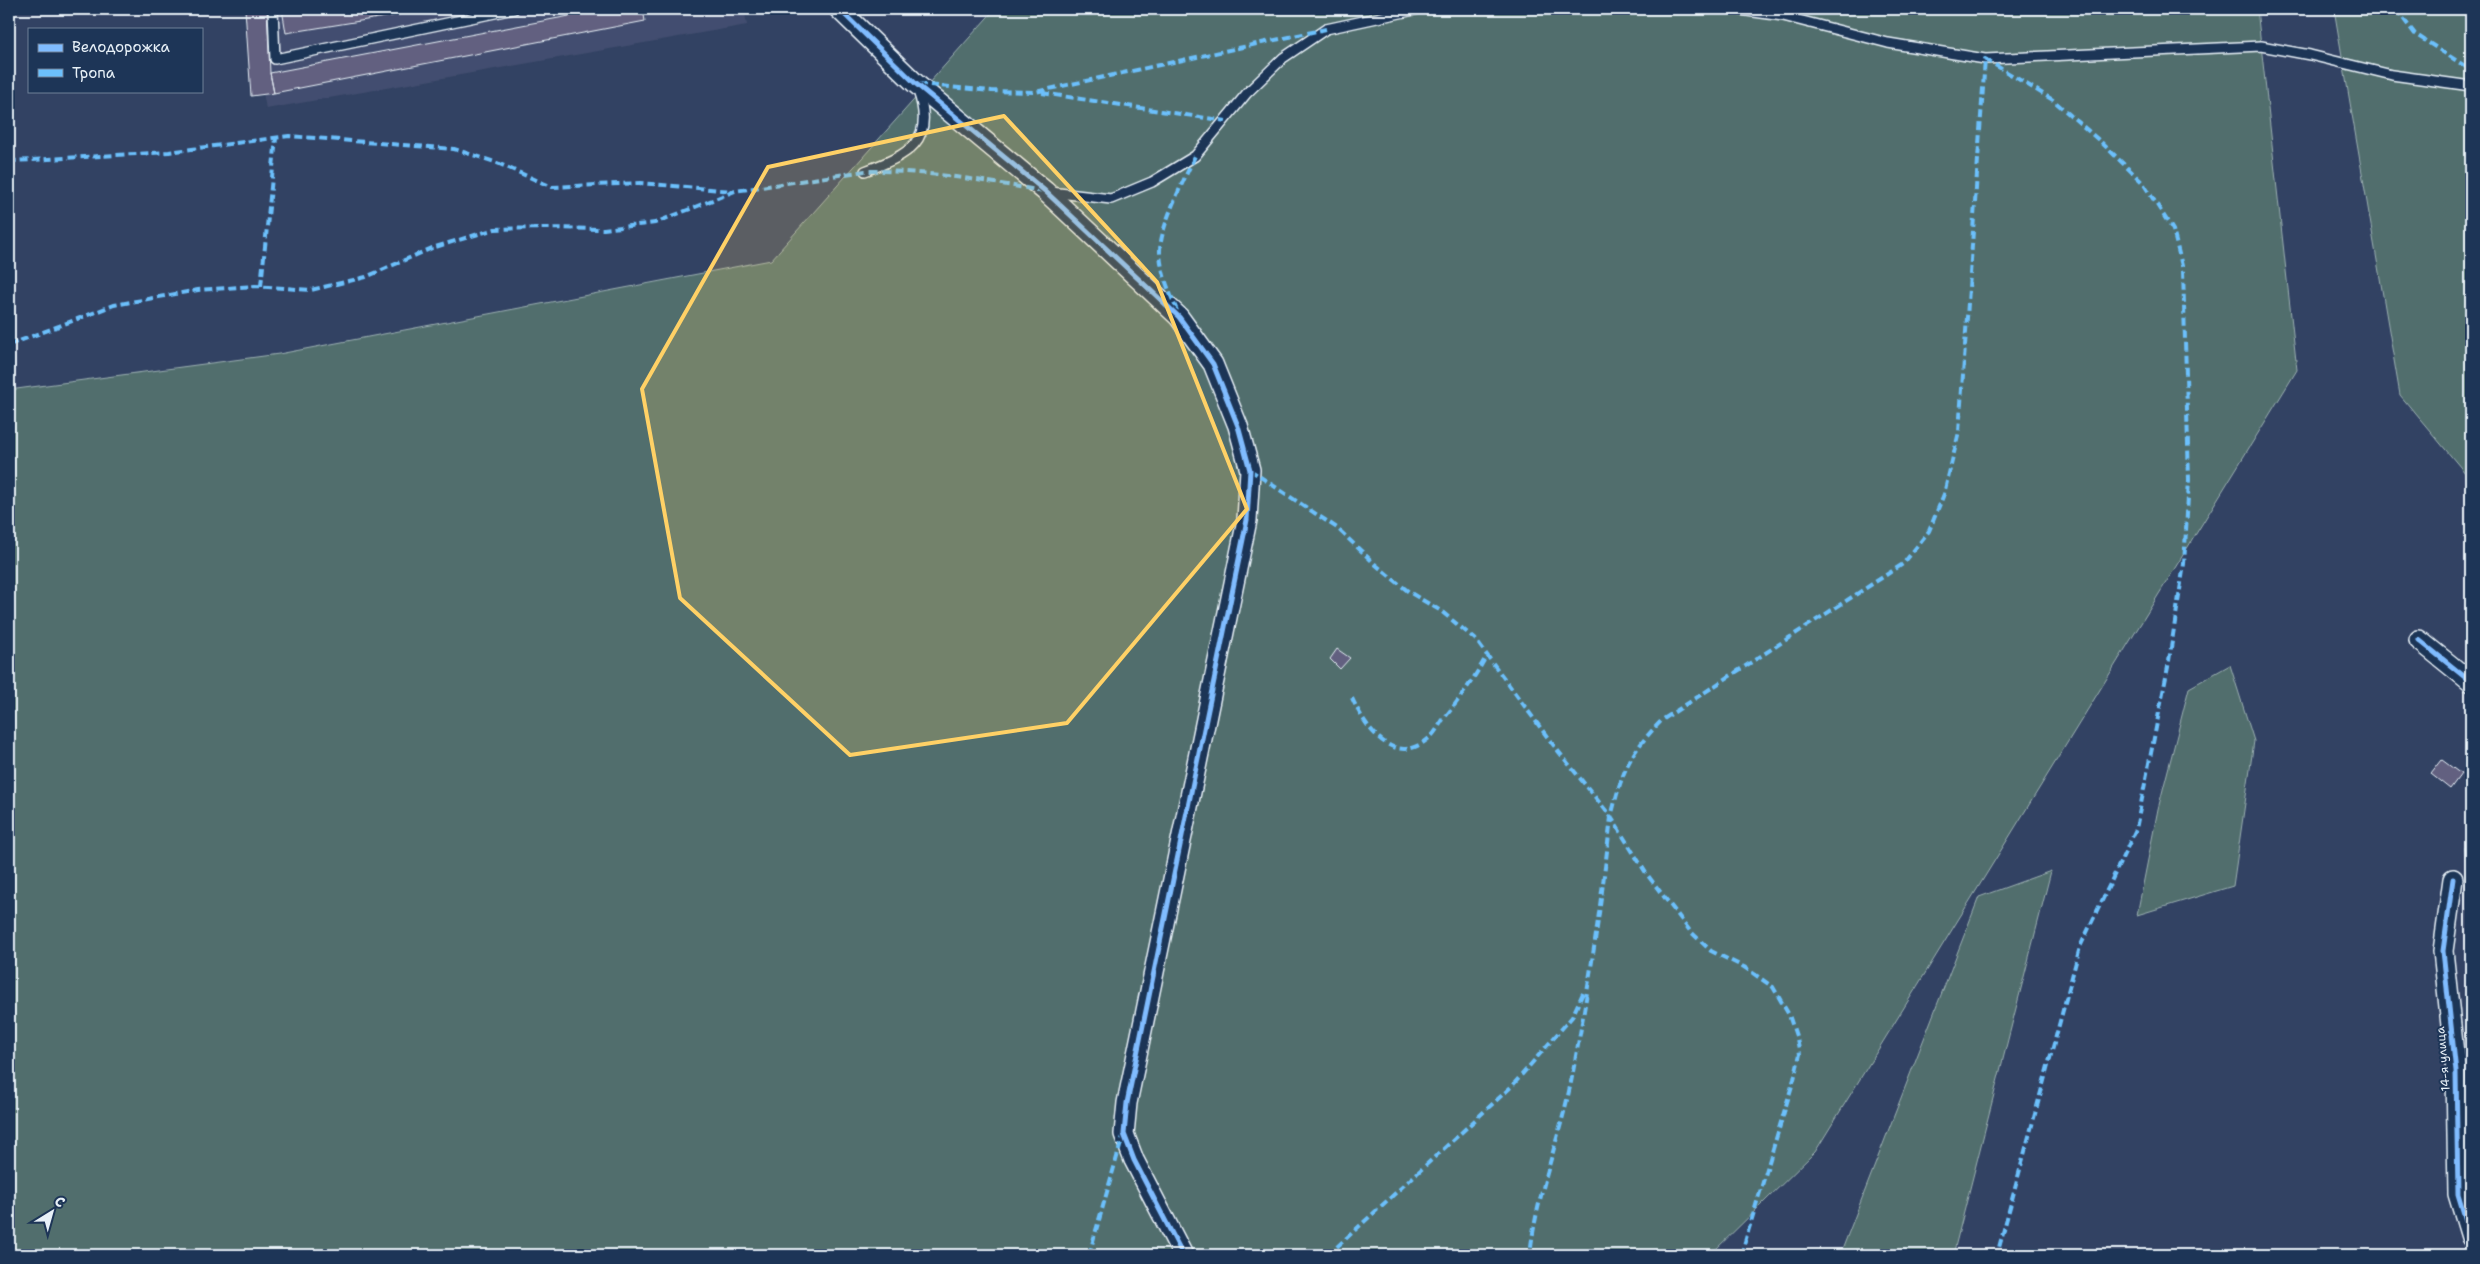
<svg xmlns="http://www.w3.org/2000/svg" width="2480" height="1264" viewBox="0 0 2480 1264" font-family="'Shantell Sans',sans-serif">
  <rect width="100%" height="100%" fill="#324263"/>
  <filter id="ink" filterUnits="userSpaceOnUse"><feTurbulence type="fractalNoise" baseFrequency=".02" numOctaves="2"/><feDisplacementMap in="SourceGraphic" scale="10" xChannelSelector="R" yChannelSelector="G"/><feConvolveMatrix kernelMatrix="1 2 1 2 8 2 1 2 1" color-interpolation-filters="sRGB"/></filter>
  <g filter="url(#ink)">
    <!-- built -->
    <path fill="#434e6f" d="M248 9H744L747 25 266 109Z"/>
    <!-- green -->
    <path fill="#516e6d" stroke="#9cb0b2" d="M995 9H2257L2297 370 1815 1152 1710 1255H9V390L279 354 771 260Z
      M2334 9H2471V480L2400 395Z
      M2230 665 2254 741 2233 886 2137 915 2158 809 2189 688Z
      M2465 847H2471V938Z
      M2051 871 1953 1255H1840L1979 897Z"/>
    <!-- building -->
    <path fill="#626080" stroke="#e8f1f8" d="M245 9H267L270 73 274 93 251 96Z
      M282 9H434L286 33Z
      M606 9H643L645 21 274 93 270 73Z
      M1337 649 1350 658 1340 669 1330 659Z
      M2442 760 2461 774 2450 789 2431 774Z"/>
    <g fill="none" stroke-linecap="round" stroke-linejoin="round">
      <defs>
        <path id="service" d="M273 9 275 59 514 9
          M1732 9 1783 16 1888 43 1985 59 2261 46 2310 55 2392 75 2471 86
          M865 171C908 155 936 142 918 91
          M1050 192 1111 199 1152 182 1195 156 1247 93 1283 58 1326 29 1419 9"/>
        <path id="minor" d="M839 9 915 83 1045 191 1179 317 1213 364 1238 426 1250 470 1247 520 1127 1103 1124 1134 1134 1160 1183 1255
          M2419 640 2471 682
          M2453 879 2443 951 2456 1072 2458 1194 2471 1237"/>
      </defs>
      <!-- service casing -->
      <use href="#service" stroke="#e8f1f8" stroke-width="12"/>
      <!-- minor casing -->
      <use href="#minor" stroke="#e8f1f8" stroke-width="22"/>
      <!-- service -->
      <use href="#service" stroke="#1d3557" stroke-width="9"/>
      <!-- minor -->
      <use href="#minor" stroke="#1d3557" stroke-width="19"/>
      <!-- quiet -->
      <path stroke="#6cc0fc" stroke-width="4" stroke-dasharray="8 4" stroke-linecap="butt" d="M2396 9 2415 34 2471 70
        M918 84 992 91 1035 92 1326 29
        M1042 93 1226 121
        M9 159 14 161 169 152 289 136 454 149 495 162 552 187 640 183 732 191
        M261 286 276 138
        M1177 311C1170 293 1161 273 1160 253 1159 228 1184 180 1195 156
        M9 345 114 305 198 290 255 286 311 290 366 277 432 248 495 229 544 228 604 229 655 223 735 191 865 171C925 170 984 181 1043 191
        M1250 470 1337 528 1376 565 1409 592 1441 611 1475 639 1551 742 1611 817C1601 906 1588 995 1571 1082 1559 1141 1536 1196 1530 1255
        M1352 698C1365 727 1393 768 1428 739 1434 735 1438 727 1442 721 1459 700 1474 679 1487 655
        M1089 1255 1123 1136
        M1328 1255 1512 1086 1572 1017 1583 993
        M1741 1255 1794 1079 1800 1054 1797 1039 1789 1015 1773 987 1744 967 1711 951 1690 931 1646 873 1611 817C1623 770 1627 756 1662 720L1903 564 1929 531 1944 494 1959 432 1985 59 2053 100 2101 142 2143 183 2173 230 2183 270 2189 480 2184 564 2168 667 2136 829 2080 947 1997 1255"/>
      <defs>
        <path id="cycleway" d="M839 9 915 83 1045 191 1179 317 1213 364 1238 426 1250 470 1247 520 1127 1103 1124 1134 1134 1160 1183 1255
          M2419 640 2471 682
          M2453 879 2443 951 2456 1072 2458 1194 2471 1237"/>
      </defs>
      <!-- cycleway casing -->
      <use href="#cycleway" stroke="#1d3557" stroke-width="8"/>
      <!-- cycleway -->
      <use href="#cycleway" stroke="#80bcff" stroke-width="5"/>
    </g>
  </g>
  <!-- marked area -->
  <path fill="#ffd166" fill-opacity="0.2" stroke="#ffd166" stroke-width="4" stroke-linejoin="round" d="M1004 116 1157 282 1247 509 1067 723 850 755 680 598 642 389 768 167Z"/>
  <g text-anchor="middle" dominant-baseline="central" stroke-width="4" stroke-linejoin="round" paint-order="stroke">
    <!-- street labels -->
    <g font-size="12" fill="#e8f1f8" stroke="#1d3557">
      <text transform="translate(2443 1059) rotate(-95)">14-я улица</text>
    </g>
  </g>
  <!-- margin -->
  <rect width="2480" height="1264" fill="none" stroke="#1d3557" stroke-width="30"/>
  <rect x="15" y="15" width="2450" height="1234" fill="none" stroke="#e8f1f8" stroke-width="2" filter="url(#ink)"/>
  <!-- legend -->
  <rect x="28" y="28" width="175" height="65" fill="#1d3557" stroke="#6e8097"/>
  <rect x="38" y="44" width="25" height="8" fill="#80bcff" stroke="#6e8097"/>
  <text x="72" y="52" font-size="15" fill="#e8f1f8">Велодорожка</text>
  <rect x="38" y="69" width="25" height="8" fill="#6cc0fc" stroke="#6e8097"/>
  <text x="72" y="78" font-size="15" fill="#e8f1f8">Тропа</text>
  <!-- north arrow -->
  <g transform="translate(52 1212) rotate(37)" stroke="#1d3557" stroke-width="4" paint-order="stroke">
  <path d="M0-4L9 19L0 12L-9 19Z" fill="#e8f1f8"/>
  <text y="-8" font-size="14" font-weight="bold" text-anchor="middle" fill="#e8f1f8">С</text>
  </g>
</svg>
